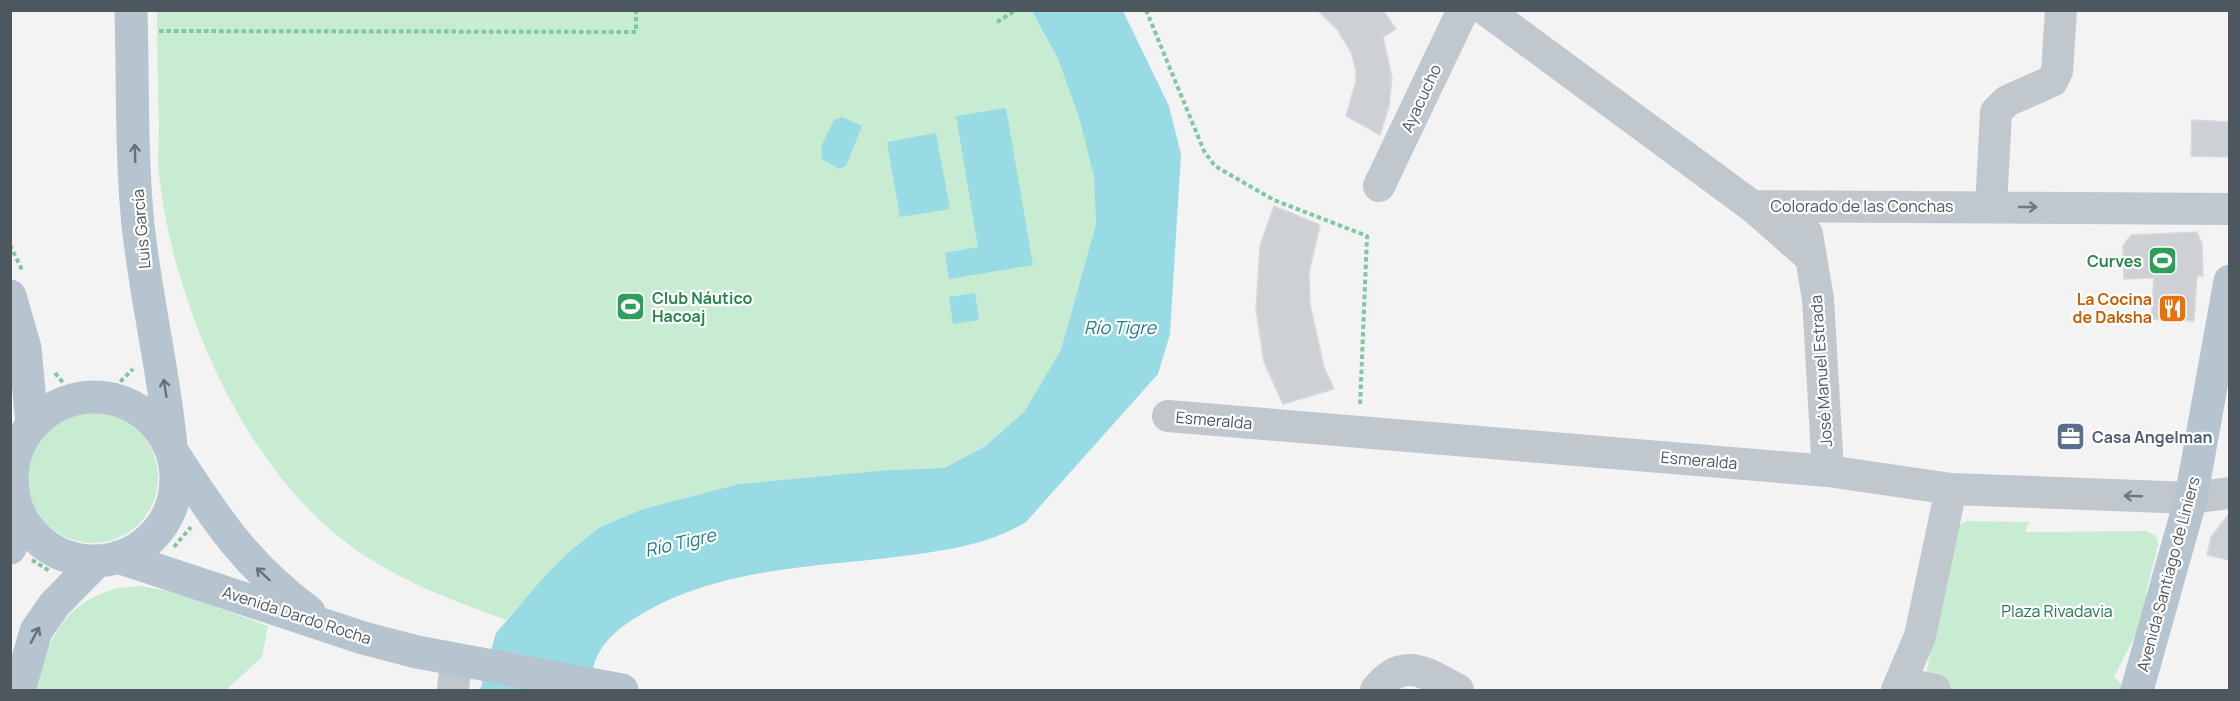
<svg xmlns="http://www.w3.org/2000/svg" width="2240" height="701" viewBox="0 0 2240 701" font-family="Manrope,sans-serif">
  <rect width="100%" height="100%" fill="#f4f3f3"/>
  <!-- green -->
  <path fill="#c7ecd2" d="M157 11H1032L1058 59 1080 121 1094 177 1096 225 1061 350 1024 412 984 447 944 468 888 470 739 484 643 509 600 527 570 551 506 620C459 603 413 586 370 559 252 487 177 316 160 183 157 163 159 143 159 124 158 86 157 48 157 11Z
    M28 478a65 65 0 1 1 130 0a65 65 0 1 1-130 0Z
    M1966 521 2029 522 2025 532 2146 531 2156 536 2158 545 2146 592 2148 610 2114 677 2125 687 2124 690H1923L1954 532 1957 526Z
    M140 586 178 593 268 626 262 657 226 690H36C46 646 60 607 108 591 118 587 130 587 140 586Z"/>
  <!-- water -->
  <path fill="#98dbe5" d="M1032 11H1123L1169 106 1181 154 1170 334 1158 374 1026 522C995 541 961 548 926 553 827 568 723 563 635 618 608 635 588 657 592 690H480L496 633 544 577 570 551 600 527 643 509 739 484 888 470 944 468 984 447 1024 412 1061 350 1096 224 1094 177 1080 121 1058 59Z
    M1006 108 1033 265 949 279 945 253 978 247 956 116Z
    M842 117 862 126 846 166 839 169 822 159 821 147 834 120Z
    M936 133 950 209 900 217 887 142Z
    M975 293 979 320 953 324 949 297Z"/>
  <!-- building -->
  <path fill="#cdd0d4" stroke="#d7d9dd" stroke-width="1.5" d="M1317 10H1383L1396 29 1383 37 1392 78 1389 106 1380 135 1346 116 1356 81V70L1351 52 1337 29Z
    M2192 120 2229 122V157L2191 156Z
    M1274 206 1320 225 1309 273 1310 305 1324 367 1334 389 1283 404 1264 362 1256 309 1260 246Z
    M2197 232 2202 244 2203 276H2197L2194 321 2151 319 2154 278 2124 279 2123 246 2131 235Z
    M2229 514V560L2207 555 2211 537Z"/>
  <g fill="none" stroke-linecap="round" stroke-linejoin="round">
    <!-- path -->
    <path stroke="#81c79f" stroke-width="4" stroke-dasharray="4.5 3" stroke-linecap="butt" d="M1146 10 1204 151 1215 166 1274 200 1367 236 1360 407
      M997 22 1016 10
      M159 31 636 32V10
      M10 245 23 272
      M55 373 64 384
      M115 387 133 369
      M174 547 191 527
      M32 560 51 572"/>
    <!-- minor -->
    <path stroke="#c0c7cd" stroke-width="32" d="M1486 10 1752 206 1809 256
      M1379 186 1463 10
      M1752 206 2230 209
      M1991 207 1996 112 2007 101 2052 81 2057 71 2061 10
      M1807 234 1818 299 1828 471
      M1168 416 1828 471 1951 489 2191 498 2230 493
      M1901 683 1935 690
      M453 690 456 660
      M1376 690C1403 655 1426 673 1458 690
      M1897 690 1920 636 1951 489"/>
    <!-- major -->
    <path stroke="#b5c4ce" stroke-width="33" d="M131 10C133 81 131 154 138 225 146 299 164 372 171 446
      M10 296 25 348 32 424
      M12 479a82 82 0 1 1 164 0a82 82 0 1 1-164 0Z
      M175 456C217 521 246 565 309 612
      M10 548 16 508
      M118 557 363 638 417 652 622 690
      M19 690 36 631 54 605 97 561
      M2137 690 2191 498 2230 281"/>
  </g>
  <!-- one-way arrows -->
  <defs><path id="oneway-shaft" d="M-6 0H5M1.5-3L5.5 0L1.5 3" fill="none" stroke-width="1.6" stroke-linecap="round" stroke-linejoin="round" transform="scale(1.5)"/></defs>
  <g stroke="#66727a">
    <use href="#oneway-shaft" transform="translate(135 153) rotate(-92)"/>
    <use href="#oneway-shaft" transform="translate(165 388) rotate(-99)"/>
    <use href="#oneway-shaft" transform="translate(263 574) rotate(-137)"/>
    <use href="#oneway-shaft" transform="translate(35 635) rotate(-62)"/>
  </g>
  <g stroke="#6f797f">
    <use href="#oneway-shaft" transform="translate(2028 207)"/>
    <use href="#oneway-shaft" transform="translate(2133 496) rotate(-178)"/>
  </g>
  <!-- icons -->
  <defs>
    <symbol id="stadium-square" viewBox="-11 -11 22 22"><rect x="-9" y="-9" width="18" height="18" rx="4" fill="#2e9e5b" stroke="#fff"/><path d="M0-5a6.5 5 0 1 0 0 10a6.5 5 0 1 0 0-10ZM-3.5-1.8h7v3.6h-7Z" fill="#fff"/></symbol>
    <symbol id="restaurant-square" viewBox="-11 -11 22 22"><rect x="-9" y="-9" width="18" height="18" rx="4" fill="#e8710a" stroke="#fff"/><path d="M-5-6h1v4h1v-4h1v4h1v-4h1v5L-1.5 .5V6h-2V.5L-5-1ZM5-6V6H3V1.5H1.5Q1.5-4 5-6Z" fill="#fff"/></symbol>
    <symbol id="office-square" viewBox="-11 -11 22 22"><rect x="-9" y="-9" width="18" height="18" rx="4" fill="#5c6f8a" stroke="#fff"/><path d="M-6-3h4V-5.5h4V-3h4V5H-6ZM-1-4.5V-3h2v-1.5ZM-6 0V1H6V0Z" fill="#fff"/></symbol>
  </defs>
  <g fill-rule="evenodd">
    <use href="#stadium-square" x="2146" y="244" width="33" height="33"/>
    <use href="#stadium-square" x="614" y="290" width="33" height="33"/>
    <use href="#restaurant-square" x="2156" y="292" width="33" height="33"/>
    <use href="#office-square" x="2054" y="420" width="33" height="33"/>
  </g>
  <g text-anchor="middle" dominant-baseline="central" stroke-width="4.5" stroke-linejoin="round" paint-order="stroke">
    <!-- street labels -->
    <g font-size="16" fill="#4c575e" stroke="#fff">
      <text transform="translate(1421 98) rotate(-65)">Ayacucho</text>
      <text x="1862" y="206">Colorado de las Conchas</text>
      <text transform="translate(141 229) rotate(-95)">Luis García</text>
      <text transform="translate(1821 371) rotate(-94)">José Manuel Estrada</text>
      <text transform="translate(1214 420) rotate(5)">Esmeralda</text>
      <text transform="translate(1699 460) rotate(5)">Esmeralda</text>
      <text transform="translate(2168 574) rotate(-75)">Avenida Santiago de Liniers</text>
      <text transform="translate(297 615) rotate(18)">Avenida Dardo Rocha</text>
    </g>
    <!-- leisure labels -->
    <g font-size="16" font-weight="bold" fill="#27864d" stroke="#fff" text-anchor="end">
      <text x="2142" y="261">Curves</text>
      <text x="652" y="298" text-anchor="start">Club Náutico<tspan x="652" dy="18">Hacoaj</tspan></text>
    </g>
    <!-- food labels -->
    <g font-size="16" font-weight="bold" fill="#c56008" stroke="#fff" text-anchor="end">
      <text x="2152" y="299">La Cocina<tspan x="2152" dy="18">de Daksha</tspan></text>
    </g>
    <!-- service labels -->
    <g font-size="16" font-weight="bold" fill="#4e5e75" stroke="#fff" text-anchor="start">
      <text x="2092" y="437">Casa Angelman</text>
    </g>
    <!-- park labels -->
    <g font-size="16" fill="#217a46" stroke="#fff">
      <text x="2057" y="611">Plaza Rivadavia</text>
    </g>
    <!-- water labels -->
    <g font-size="18" font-style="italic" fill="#1a7e8c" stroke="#fff">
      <text x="1120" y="327">Río Tigre</text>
      <text transform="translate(680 542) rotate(-13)">Río Tigre</text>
    </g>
  </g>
  <!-- border -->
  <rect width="2240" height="701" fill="none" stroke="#4c575e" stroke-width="24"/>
</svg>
